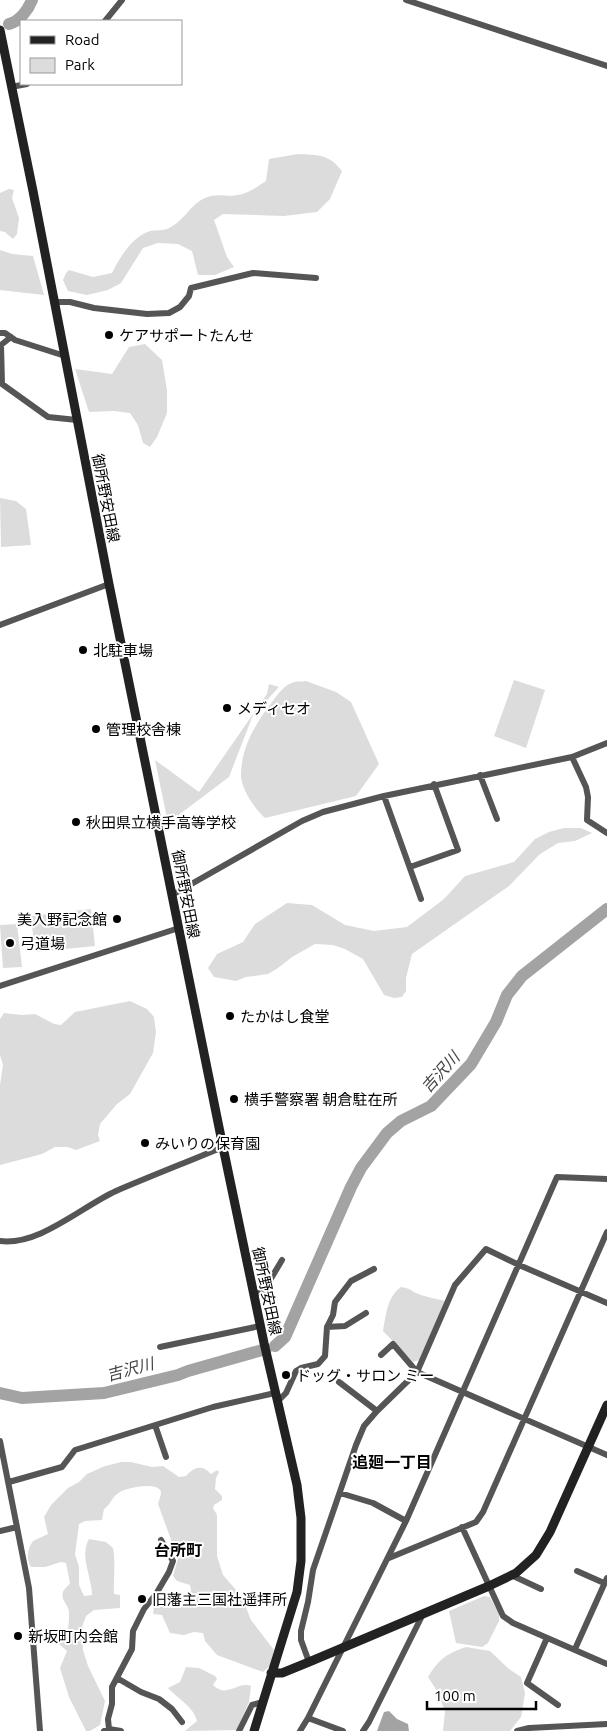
<svg xmlns="http://www.w3.org/2000/svg" width="607" height="1731" viewBox="0 0 607 1731" font-family="Ubuntu,'Noto Sans JP',sans-serif">
  <rect width="100%" height="100%" fill="#fff"/>
  <!-- green -->
  <path fill="#dcdcdc" d="M298 154C318 155 329 154 342 171L330 199 317 212 284 216 223 214 214 220 227 257 234 267 215 275H198L192 251 178 244 158 243 143 248 121 283 108 290 87 295 68 291 63 280 66 273 69 270 93 277 112 273C120 257 132 237 150 231 156 230 164 231 169 228 186 220 192 200 211 196 220 194 230 197 238 195 248 194 258 186 266 181L269 159Z
    M9 189 14 190 12 198 19 218 17 234 13 239 5 232 0 231V193Z
    M0 250 12 254 33 256 44 295 0 290Z
    M145 344 162 360 167 390V413L157 437 150 447 143 443 138 425 130 413 114 411 89 412 75 369 112 374 129 347Z
    M0 498 16 501 26 509 31 545 1 547Z
    M514 680 545 690 526 748 494 736Z
    M306 681 336 692 351 702 379 764 356 796 265 818C255 809 241 789 241 775 241 747 256 723 272 702 278 694 284 685 294 682 298 681 302 682 306 681Z
    M269 684 279 687 253 715 229 777 168 823 155 760 199 792 267 694Z
    M564 828H581L592 833 575 841 558 843 540 854 509 886 412 954 406 978V991L402 997 394 998 384 995 363 959 345 949 333 945 315 944 292 957 278 968 268 974 246 977 236 981 214 977 208 968 217 954 243 942 255 924 287 903 312 905 345 925 374 931 407 927 444 899 465 876 514 862 535 839 549 832Z
    M91 909 95 946 35 952 31 916Z
    M17 924 22 967 3 968 0 925Z
    M130 1001 147 1009 154 1017 156 1032 153 1053 130 1094 117 1104 100 1124 98 1135 100 1141 76 1150 68 1147H55L42 1154 0 1165V1085L3 1065 0 1055V1019L4 1013 22 1015 35 1014 54 1024 61 1025 75 1012Z
    M401 1287C409 1288 410 1290 416 1293 421 1296 438 1299 445 1301L419 1360 413 1362 383 1331C386 1315 387 1297 401 1287Z
    M121 1462H131L152 1467 163 1466 179 1477 186 1476C194 1467 202 1464 211 1474L217 1470 219 1472 216 1478 215 1489 222 1496V1500L214 1505 213 1508 217 1515V1556L223 1575 242 1597 251 1620 274 1650 270 1666 263 1672 217 1655 205 1641 203 1633 194 1632 184 1635 170 1633 162 1615 153 1614 154 1605 156 1604 181 1601 190 1597 191 1590 190 1585 177 1581 173 1576 178 1559 158 1504C159 1500 161 1496 161 1492 158 1481 127 1488 120 1492 112 1496 112 1503 104 1509L102 1520 85 1521 79 1524 75 1554 79 1567V1585L84 1596 92 1595C92 1577 79 1556 89 1539L106 1542 113 1548C116 1564 113 1579 114 1594L120 1595V1608L94 1610 86 1616 82 1627 83 1650 88 1666 105 1701 100 1725 90 1731H86L69 1697 60 1668 67 1651 59 1644C60 1638 63 1639 66 1634 69 1629 69 1619 69 1614 70 1605 60 1601 63 1592 64 1588 68 1587 70 1583L66 1563 61 1562 45 1567H31C26 1559 27 1549 33 1541L48 1534 44 1517 51 1505 68 1488 79 1482 87 1474 105 1466Z
    M484 1596 490 1597 499 1614V1621L488 1643 482 1647 456 1643 449 1611Z
    M466 1647 490 1651 509 1669 521 1677 525 1693 521 1717 510 1731H443L445 1711 437 1691 428 1677C439 1659 446 1654 466 1647Z
    M186 1667 199 1668 215 1676 217 1679 213 1685C227 1699 237 1681 251 1686L249 1702 237 1730 185 1731 197 1721C193 1706 178 1699 168 1688L180 1682Z"/>
  <!-- water -->
  <path fill="#a3a3a3" d="M389 1711 397 1719 408 1724 409 1731H377L384 1712Z"/>
  <g fill="none" stroke-linecap="round" stroke-linejoin="round">
    <!-- river -->
    <path stroke="#a3a3a3" stroke-width="12" d="M9 24C20 21 28 10 32 0
      M275 1346 285 1337 289 1328 351 1187 361 1168 387 1133 401 1121 431 1106 471 1064 496 1022 507 995 522 976 607 909
      M0 1393 22 1398 104 1393 178 1375 188 1371 266 1349"/>
    <!-- street -->
    <path stroke="#555" stroke-width="6" d="M406 0 607 66
      M105 21 122 0
      M11 87 27 84
      M55 302H70L94 308 147 314 169 313 180 307 189 296 191 288 253 273 316 278
      M0 333H5L15 340 65 356
      M11 337 1 345 2 384 48 417 77 420
      M0 625 109 584
      M572 757 586 787 588 797 587 820 607 833
      M480 775 497 819
      M384 796 421 899
      M410 867 458 850 434 784
      M172 895 302 821 323 812 384 796 572 757 607 743
      M0 986 179 928
      M0 1241C39 1246 81 1207 116 1191 151 1176 187 1162 223 1147
      M254 1294 263 1292 282 1260
      M327 1327 345 1326 366 1313
      M160 1347 260 1326
      M381 1355 393 1344 417 1372 607 1455
      M339 1382 377 1411
      M277 1402 286 1393 296 1371 301 1368 318 1364 325 1356 327 1327 333 1315 335 1302 351 1281 374 1269
      M155 1425 166 1457
      M0 1441 29 1588 40 1731
      M9 1482 62 1467 75 1450 213 1407 275 1393
      M340 1493 373 1503 406 1521
      M462 1527 503 1616 513 1623 607 1664
      M0 1531 17 1527
      M389 1558 476 1522 483 1512 607 1232
      M577 1571 604 1583
      M511 1575 541 1589
      M547 1638 527 1683 558 1705
      M575 1649 607 1578
      M309 1662 301 1640V1631L308 1602 313 1570 356 1445 364 1426 377 1411 417 1372 455 1285 486 1249 519 1265 607 1303
      M117 1678 141 1692 159 1699 172 1709 182 1722
      M109 1729 108 1719 112 1704V1687L132 1649 133 1631 144 1609 156 1594 169 1572 173 1561 161 1540
      M104 1731 109 1729 121 1731
      M239 1731 252 1705 263 1702
      M300 1731 308 1718
      M343 1731 308 1718 406 1521 557 1177 607 1179
      M363 1731 369 1722 423 1614
      M517 1731 529 1728 607 1724"/>
    <!-- secondary -->
    <path stroke="#222" stroke-width="9" d="M0 30 33 191 109 584 223 1147 264 1343 297 1485 301 1518V1561L297 1592 254 1731
      M271 1673H282L309 1662 489 1586 516 1573 536 1555 550 1532 607 1405"/>
  </g>
  <!-- markers -->
  <g fill="#000" stroke="#fff" stroke-width="2">
    <circle cx="109" cy="335" r="5"/>
    <circle cx="83" cy="650" r="5"/>
    <circle cx="227" cy="708" r="5"/>
    <circle cx="96" cy="729" r="5"/>
    <circle cx="76" cy="822" r="5"/>
    <circle cx="117" cy="919" r="5"/>
    <circle cx="10" cy="943" r="5"/>
    <circle cx="230" cy="1016" r="5"/>
    <circle cx="234" cy="1099" r="5"/>
    <circle cx="145" cy="1143" r="5"/>
    <circle cx="286" cy="1375" r="5"/>
    <circle cx="142" cy="1599" r="5"/>
    <circle cx="18" cy="1636" r="5"/>
  </g>
  <g text-anchor="middle" dominant-baseline="central" stroke-width="4" stroke-linejoin="round" paint-order="stroke">
    <!-- poi labels -->
    <g font-size="15" fill="#000" stroke="#fff" text-anchor="start">
      <text x="119" y="335">ケアサポートたんせ</text>
      <text x="93" y="650">北駐車場</text>
      <text x="237" y="708">メディセオ</text>
      <text x="106" y="729">管理校舎棟</text>
      <text x="86" y="822">秋田県立横手高等学校</text>
      <text x="107" y="919" text-anchor="end">美入野記念館</text>
      <text x="20" y="943">弓道場</text>
      <text x="240" y="1016">たかはし食堂</text>
      <text x="244" y="1099">横手警察署 朝倉駐在所</text>
      <text x="155" y="1143">みいりの保育園</text>
      <text x="296" y="1375">ドッグ・サロン ミー</text>
      <text x="152" y="1599">旧藩主三国社遥拝所</text>
      <text x="28" y="1636">新坂町内会館</text>
    </g>
    <!-- street labels -->
    <g font-size="15" fill="#000" stroke="#fff">
      <text transform="translate(106 498) rotate(79)">御所野安田線</text>
      <text transform="translate(186 894) rotate(79)">御所野安田線</text>
      <text transform="translate(267 1291) rotate(78)">御所野安田線</text>
    </g>
    <!-- water labels -->
    <g font-size="16" font-style="italic" fill="#444" stroke="#fff">
      <text transform="translate(440 1072) rotate(-48)">吉沢川</text>
      <text transform="translate(130 1369) rotate(-15)">吉沢川</text>
    </g>
    <!-- neighbourhood labels -->
    <g font-size="16" font-weight="bold" fill="#000" stroke="#fff">
      <text x="392" y="1462">追廻一丁目</text>
      <text x="178" y="1550">台所町</text>
    </g>
  </g>
  <!-- legend -->
  <rect x="20" y="20" width="162" height="65" fill="#ffffff" stroke="#999999"/>
  <rect x="30" y="36" width="25" height="8" fill="#222222" stroke="#999999"/>
  <text x="65" y="45" font-size="15" fill="#000000">Road</text>
  <rect x="30" y="58" width="25" height="15" fill="#dcdcdc" stroke="#999999"/>
  <text x="65" y="70" font-size="15" fill="#000000">Park</text>
  <!-- scale -->
  <path d="M427 1701v8h109v-8" fill="none" stroke="#000000" stroke-width="2.5"/>
  <text x="434" y="1701" font-size="15" fill="#000000" stroke="#ffffff" stroke-width="4" paint-order="stroke">100 m</text>
</svg>
